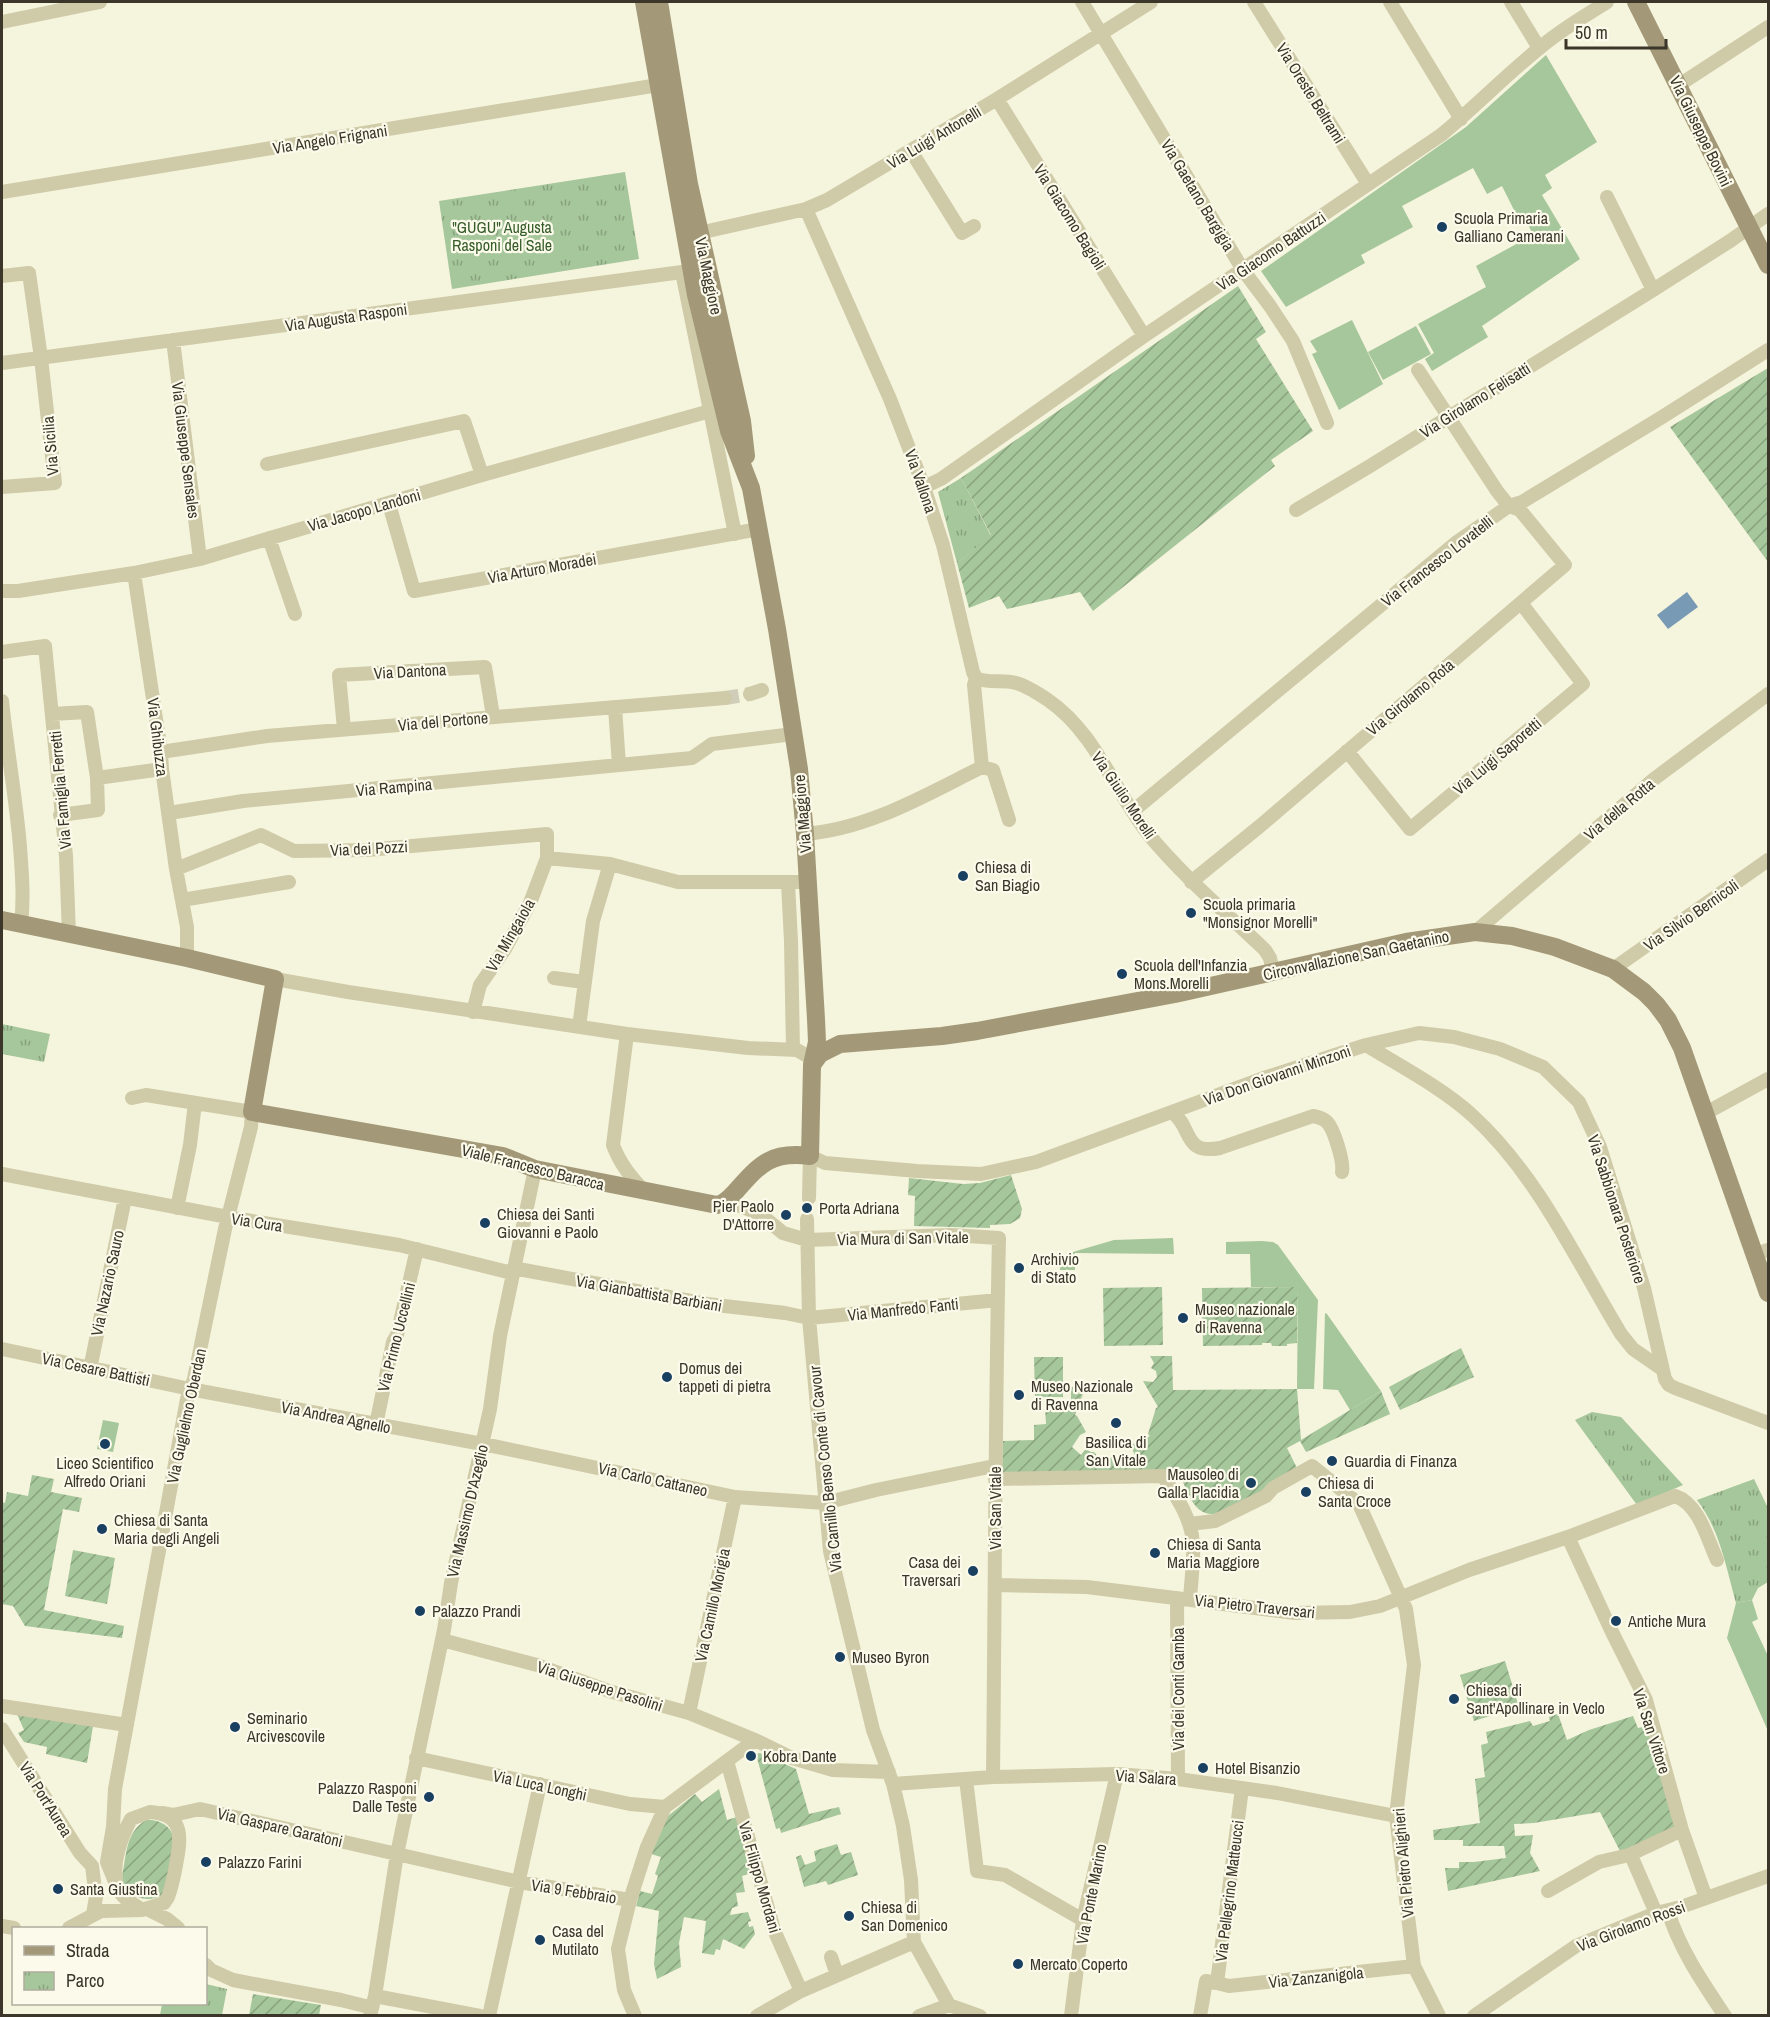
<svg xmlns="http://www.w3.org/2000/svg" width="1770" height="2017" viewBox="0 0 1770 2017" font-family="'Archivo Narrow',sans-serif">
  <defs>
    <pattern id="park-tufts" width="24" height="20" patternUnits="userSpaceOnUse" patternTransform="scale(1.5)"><rect width="24" height="20" fill="#a6c69b"/><path d="M3 7l-1-3M5 7V3M7 7l1-3M15 17l-1-3M17 17v-4M19 17l1-3" fill="none" stroke="#88a27e"/></pattern>
    <pattern id="garden-furrows" width="10" height="10" patternUnits="userSpaceOnUse" patternTransform="scale(1.5)"><rect width="10" height="10" fill="#a6c69b"/><path d="M-1 1l2-2M0 10L10 0M9 11l2-2" fill="none" stroke="#88a27e"/></pattern>
  </defs>
  <rect width="100%" height="100%" fill="#f5f4dd"/>
  <!-- grass -->
  <path fill="#a6c69b" d="M1546 55 1597 142 1545 175 1552 188 1542 195 1580 259 1482 326 1488 337 1432 371 1425 359 1434 353 1418 324 1486 287 1476 266 1533 235 1525 218 1519 220 1502 186 1487 194 1473 168 1402 206 1413 227 1361 255 1365 263 1286 307 1261 271 1466 127Z
    M1352 320 1383 384 1339 410 1312 354 1317 352 1310 341Z
    M1416 326 1431 354 1383 380 1368 352Z
    M1173 1238 1174 1254 1075 1253V1270H1060V1262L1066 1254 1114 1240Z
    M1262 1241 1273 1242 1278 1245 1318 1300 1314 1389H1297L1298 1287H1251L1250 1254H1226V1242Z
    M1325 1313 1327 1314 1381 1391 1350 1410 1338 1390 1323 1389Z
    M103 1420 119 1423 113 1452 97 1449Z
    M1752 1600 1758 1619 1752 1622 1768 1656V1731L1727 1638 1736 1603Z"/>
  <!-- park -->
  <path fill="url(#park-tufts)" d="M625 172 639 259 452 289 439 201Z
    M961 478 991 536 957 563 938 492Z
    M2 1024 50 1034 44 1062 2 1054Z
    M1592 1412 1621 1417 1683 1485 1637 1505 1575 1420Z
    M1754 1479 1768 1508V1582L1758 1588 1752 1600 1736 1603C1726 1567 1720 1530 1697 1500Z
    M206 1984 227 1989 222 2015H160L162 2004H206Z"/>
  <!-- garden -->
  <path fill="url(#garden-furrows)" d="M1238 286 1266 332 1256 339 1313 431 1271 460 1275 466 1093 611 1080 592 1007 609 999 596 969 608 957 563 991 535 961 478Z
    M1768 368V562L1670 427Z
    M1011 1175 1022 1209 1020 1218 1010 1224 990 1225V1228L914 1226 915 1196 908 1195 909 1178 963 1184 980 1183Z
    M1162 1287 1163 1345 1104 1346 1103 1288Z
    M1298 1287 1297 1343 1287 1344V1346H1272L1271 1343H1262V1345L1203 1346 1202 1288Z
    M1461 1348 1474 1377 1400 1410 1389 1387Z
    M1150 1356H1172L1173 1390 1297 1389 1301 1440 1381 1391 1390 1414 1306 1452 1300 1441 1287 1448 1297 1468 1264 1492 1214 1514C1192 1516 1186 1486 1178 1470L1002 1473 1003 1441 1034 1440V1425L1046 1424 1045 1407 1071 1406V1386L1077 1390 1084 1385 1086 1386 1075 1415 1077 1416 1086 1432 1080 1435 1072 1447 1081 1455 1086 1449 1091 1452H1094L1099 1458 1106 1460 1112 1457 1115 1460 1118 1459 1122 1467 1134 1465V1453L1130 1445 1150 1436 1148 1434 1156 1408 1158 1407 1143 1381 1153 1382 1157 1377 1156 1371 1151 1368 1154 1363Z
    M1034 1357H1063V1397H1035Z
    M32 1475 54 1479 51 1492 82 1498 79 1512 63 1509 44 1610 124 1626 122 1638 25 1626 13 1606 2 1604V1502L5 1503 7 1492 28 1496Z
    M73 1550 115 1558 107 1604 65 1596Z
    M1505 1661 1519 1707 1474 1721 1460 1675Z
    M17 1714 93 1726 87 1763 46 1754 47 1747 24 1742 18 1733 24 1730Z
    M1558 1714 1567 1740 1589 1730 1633 1716 1638 1728 1643 1727 1645 1732 1650 1730 1677 1827 1621 1853 1600 1812 1534 1823 1514 1824 1515 1836 1533 1835 1530 1853 1540 1871 1448 1891 1445 1868H1459V1862H1474L1506 1858 1504 1846H1463V1840H1434L1433 1830 1480 1823 1475 1779 1485 1777 1481 1745 1488 1743 1486 1732 1530 1721 1533 1726 1550 1721 1549 1717Z
    M760 1753 796 1769 809 1814 839 1807 841 1814 781 1833 780 1828 776 1829 756 1754Z
    M719 1789 727 1820 737 1817 752 1873 742 1876 745 1892 736 1893 738 1906 732 1908 730 1915 748 1912 751 1921 748 1922 749 1927 753 1926 755 1934 744 1949 723 1939 720 1950 716 1949 714 1955 702 1953 706 1921 684 1917 679 1943 681 1967 657 1979 654 1964 659 1911 636 1906 640 1891 652 1894 658 1876 655 1874 661 1857 651 1854 668 1816 695 1794 702 1802Z
    M146 1820C159 1819 173 1826 174 1841 174 1852 166 1881 164 1894 147 1905 124 1897 122 1876 127 1854 125 1833 146 1820Z
    M837 1844 841 1855 851 1852 858 1875 828 1885 826 1881 804 1887 796 1857 801 1855 805 1865 816 1861 814 1851Z
    M253 1994 321 2005 319 2015H249Z"/>
  <!-- water -->
  <path fill="#799ab5" d="M1687 592 1698 607 1668 629 1657 615Z"/>
  <g fill="none" stroke-linecap="round" stroke-linejoin="round">
    <!-- street-tunnel -->
    <path stroke="#d0ceb9" stroke-width="14" stroke-dasharray="14 7" stroke-linecap="butt" d="M725 698 750 694"/>
    <!-- street -->
    <path stroke="#cfcaa8" stroke-width="14" d="M1082 2 1243 270 1270 306 1293 341 1327 423
      M1254 2 1368 184
      M1390 2 1461 119
      M1511 2 1539 48
      M2 22 100 2
      M1679 85 1768 27
      M997 99 1144 336
      M911 151 962 233 974 226
      M2 192 652 86 665 82
      M1607 197 1653 290
      M806 209 890 399 924 487 943 545 973 672 976 678 974 685 982 767
      M699 233 806 209 827 200 997 99 1151 2
      M682 272 735 534
      M2 276 29 273 41 358 55 483 2 487
      M173 340 200 559
      M2 363 682 272 691 270 699 264
      M267 464 464 421 482 475
      M924 487 941 479 1144 336 1441 135C1476 106 1507 74 1542 46 1562 29 1585 16 1607 2
      M389 504 414 591 759 529
      M1296 510 1370 466 1653 290 1730 241 1768 214
      M269 538 295 614
      M134 573 161 752 162 769 176 869 187 927V958
      M2 591H18L134 573 200 559 482 475 710 411 731 407
      M2 652 45 646 66 856 69 934
      M976 678C989 684 1003 679 1016 683 1027 686 1039 694 1048 700 1096 733 1114 791 1149 835 1184 877 1225 912 1265 950L1270 958 1273 972
      M750 694 762 690
      M2 701C7 749 16 798 20 847 22 873 24 899 21 925
      M615 707 619 765
      M52 714 87 712 97 778 98 810 60 815
      M344 729 339 675 485 667 493 716
      M1347 751 1410 829 1583 684 1521 603
      M161 752 267 736 725 698
      M97 778 162 769
      M1133 811 1457 542 1509 506 1522 502 1659 419 1768 350
      M169 813 243 801 692 758 712 744 793 734
      M805 834C869 829 925 795 982 767L993 770 1009 820
      M547 858 610 864 678 882H808
      M176 869 261 835 294 851 367 850 547 834V858L530 903 505 949 480 985 473 1012
      M1191 882 1260 826 1565 565 1520 510 1509 506 1497 491 1418 370
      M788 883 791 941 793 1050
      M182 900 289 882
      M1475 932 1654 779 1768 694
      M1613 969 1768 860
      M554 978 584 982
      M275 979 348 992 627 1034 748 1048 797 1050 809 1057 812 1065
      M579 1027 593 921 610 864
      M627 1034 613 1145C620 1164 631 1177 644 1191
      M1366 1045C1400 1066 1444 1089 1473 1116 1538 1176 1575 1258 1621 1334L1633 1349 1662 1369
      M1172 1112C1193 1127 1182 1155 1220 1148L1313 1116C1319 1117 1323 1118 1327 1122 1334 1129 1344 1162 1342 1172
      M1706 1113 1768 1079
      M2 1174 228 1217 399 1245 512 1273
      M809 1198 810 1156 825 1163 917 1171 981 1174 1036 1162 1261 1079 1366 1045 1419 1033 1454 1037 1500 1049 1543 1067 1579 1102 1600 1147 1644 1288 1665 1379 1669 1385 1675 1388 1768 1423
      M728 1201 760 1214 783 1233 807 1240 951 1235 999 1238C995 1418 995 1597 993 1777
      M177 1208 190 1145 195 1103
      M807 1219 809 1318 830 1551 873 1730 893 1784 903 1826 911 1880 914 1942 949 2005
      M1755 1254 1768 1250
      M513 1268 707 1304 785 1313 809 1318 998 1300
      M2 1349 190 1389 493 1446 735 1497 825 1503 876 1490 994 1466
      M90 1369 125 1198
      M376 1425 393 1342 397 1335 417 1249
      M995 1479 1163 1476C1176 1496 1192 1519 1193 1544 1194 1562 1191 1581 1190 1600
      M1189 1524 1215 1521 1266 1496 1273 1488 1312 1466 1359 1504 1406 1609 1414 1665 1396 1816 1414 1966 1439 2016
      M1568 1537 1612 1632 1646 1700 1682 1830 1706 1898
      M995 1585 1087 1587 1295 1613 1350 1612 1380 1606 1469 1570 1568 1537 1675 1496C1699 1504 1707 1538 1717 1560
      M1177 1598 1178 1779
      M442 1640 537 1665 609 1691 689 1713 755 1740 792 1758 833 1770 889 1772
      M2 1706 127 1725
      M689 1713 735 1497
      M2 1729 80 1853 92 1866
      M416 1758 630 1804 665 1807
      M727 1761 774 1930 801 1991
      M966 1779 977 1871 1005 1875 1083 1920
      M893 1784 993 1777 1117 1774 1178 1779 1277 1793 1396 1816
      M150 1812C185 1814 181 1838 176 1865 174 1876 172 1887 168 1897L164 1903 142 1910C134 1904 121 1898 118 1888 110 1867 121 1837 131 1819Z
      M162 1813 173 1815 200 1809 519 1882 630 1900
      M1629 1855 1682 1830
      M92 1866 96 1897 93 1914
      M118 1889 107 1862 113 1827 115 1789 187 1399 194 1379 225 1229 251 1127 252 1112 146 1095 132 1098
      M1548 1891 1599 1862 1629 1855 1633 1860 1656 1913
      M147 1909 167 1919 178 1928
      M1668 1911C1679 1948 1703 1983 1725 2016
      M2 1926 14 1928
      M69 1928 101 1911 142 1910
      M831 1957 837 1975
      M206 1965 211 1970 233 1980 341 2000 365 2006 373 2004
      M1217 1983 1229 1986 1414 1966
      M375 1996 480 2016
      M370 2016 375 1996 397 1854 444 1630 451 1583 490 1409 500 1336 535 1169
      M489 2016 540 1784
      M635 2016 624 1990 618 1949 630 1900 647 1847 665 1807 755 1740
      M757 2016 801 1991 914 1942
      M919 2016 949 2005 980 2016
      M1071 2016 1083 1920 1117 1774
      M1200 2016 1206 1981 1217 1983 1242 1788
      M1474 2016 1576 1946 1656 1913 1681 1907 1768 1876"/>
    <!-- secondary -->
    <path stroke="#a39978" stroke-width="18" d="M659 2 689 184 742 421 746 456
      M1636 2 1768 265
      M2 920 187 958 275 979 252 1112 503 1156 535 1169 717 1205C726 1203 730 1197 736 1191 760 1164 771 1151 810 1156L812 1065 817 1042 816 1019 805 834 799 769 777 629 751 488 729 431 696 295 644 2
      M812 1065 820 1054 840 1044 942 1036 977 1031 1175 994 1406 942 1475 932 1512 936 1555 947 1613 969 1644 992 1656 1004 1668 1020 1682 1048 1768 1293"/>
  </g>
  <!-- markers -->
  <g fill="#193f61" stroke="#fcfbeb" stroke-width="2">
    <circle cx="1442" cy="227" r="6"/>
    <circle cx="963" cy="876" r="6"/>
    <circle cx="1191" cy="913" r="6"/>
    <circle cx="1122" cy="974" r="6"/>
    <circle cx="807" cy="1208" r="6"/>
    <circle cx="786" cy="1215" r="6"/>
    <circle cx="485" cy="1223" r="6"/>
    <circle cx="1019" cy="1268" r="6"/>
    <circle cx="1183" cy="1318" r="6"/>
    <circle cx="667" cy="1377" r="6"/>
    <circle cx="1019" cy="1395" r="6"/>
    <circle cx="1116" cy="1423" r="6"/>
    <circle cx="105" cy="1444" r="6"/>
    <circle cx="1332" cy="1461" r="6"/>
    <circle cx="1251" cy="1483" r="6"/>
    <circle cx="1306" cy="1492" r="6"/>
    <circle cx="102" cy="1529" r="6"/>
    <circle cx="1155" cy="1553" r="6"/>
    <circle cx="973" cy="1571" r="6"/>
    <circle cx="420" cy="1611" r="6"/>
    <circle cx="1616" cy="1621" r="6"/>
    <circle cx="840" cy="1657" r="6"/>
    <circle cx="1454" cy="1699" r="6"/>
    <circle cx="235" cy="1727" r="6"/>
    <circle cx="751" cy="1756" r="6"/>
    <circle cx="1203" cy="1768" r="6"/>
    <circle cx="429" cy="1797" r="6"/>
    <circle cx="206" cy="1862" r="6"/>
    <circle cx="58" cy="1889" r="6"/>
    <circle cx="849" cy="1916" r="6"/>
    <circle cx="540" cy="1940" r="6"/>
    <circle cx="1018" cy="1964" r="6"/>
  </g>
  <g text-anchor="middle" dominant-baseline="central" stroke-width="4.5" stroke-linejoin="round" paint-order="stroke">
    <!-- street labels -->
    <g font-size="16" fill="#3b3629" stroke="#fcfbeb">
      <text transform="translate(1311 93) rotate(58)">Via Oreste Beltrami</text>
      <text transform="translate(1701 131) rotate(64)">Via Giuseppe Bovini</text>
      <text transform="translate(934 137) rotate(-31)">Via Luigi Antonelli</text>
      <text transform="translate(330 139) rotate(-9)">Via Angelo Frignani</text>
      <text transform="translate(1198 195) rotate(59)">Via Gaetano Bargigia</text>
      <text transform="translate(1070 217) rotate(58)">Via Giacomo Bagioli</text>
      <text transform="translate(1271 251) rotate(-34)">Via Giacomo Battuzzi</text>
      <text transform="translate(709 276) rotate(78)">Via Maggiore</text>
      <text transform="translate(346 317) rotate(-8)">Via Augusta Rasponi</text>
      <text transform="translate(1475 400) rotate(-32)">Via Girolamo Felisatti</text>
      <text transform="translate(50 446) rotate(-95)">Via Sicilia</text>
      <text transform="translate(186 450) rotate(83)">Via Giuseppe Sensales</text>
      <text transform="translate(921 481) rotate(71)">Via Vallona</text>
      <text transform="translate(364 510) rotate(-16)">Via Jacopo Landoni</text>
      <text transform="translate(1437 561) rotate(-38)">Via Francesco Lovatelli</text>
      <text transform="translate(542 568) rotate(-10)">Via Arturo Moradei</text>
      <text transform="translate(410 671) rotate(-3)">Via Dantona</text>
      <text transform="translate(1410 697) rotate(-40)">Via Girolamo Rota</text>
      <text transform="translate(443 721) rotate(-5)">Via del Portone</text>
      <text transform="translate(158 737) rotate(83)">Via Ghibuzza</text>
      <text transform="translate(1497 756) rotate(-40)">Via Luigi Saporetti</text>
      <text transform="translate(394 787) rotate(-5)">Via Rampina</text>
      <text transform="translate(60 790) rotate(-95)">Via Famiglia Ferretti</text>
      <text transform="translate(1124 795) rotate(56)">Via Giulio Morelli</text>
      <text transform="translate(1619 809) rotate(-40)">Via della Rotta</text>
      <text transform="translate(802 814) rotate(-95)">Via Maggiore</text>
      <text transform="translate(369 848) rotate(-3)">Via dei Pozzi</text>
      <text transform="translate(1691 915) rotate(-35)">Via Silvio Bernicoli</text>
      <text transform="translate(510 935) rotate(-60)">Via Mingaiola</text>
      <text transform="translate(1356 955) rotate(-12)">Circonvallazione San Gaetanino</text>
      <text transform="translate(1277 1075) rotate(-19)">Via Don Giovanni Minzoni</text>
      <text transform="translate(533 1167) rotate(14)">Viale Francesco Baracca</text>
      <text transform="translate(1617 1209) rotate(72)">Via Sabbionara Posteriore</text>
      <text transform="translate(257 1222) rotate(9)">Via Cura</text>
      <text transform="translate(903 1238) rotate(-1)">Via Mura di San Vitale</text>
      <text transform="translate(107 1283) rotate(-78)">Via Nazario Sauro</text>
      <text transform="translate(649 1293) rotate(10)">Via Gianbattista Barbiani</text>
      <text transform="translate(903 1309) rotate(-6)">Via Manfredo Fanti</text>
      <text transform="translate(396 1337) rotate(-76)">Via Primo Uccellini</text>
      <text transform="translate(96 1369) rotate(12)">Via Cesare Battisti</text>
      <text transform="translate(186 1416) rotate(-78)">Via Guglielmo Oberdan</text>
      <text transform="translate(336 1417) rotate(11)">Via Andrea Agnello</text>
      <text transform="translate(825 1469) rotate(-96)">Via Camillo Benso Conte di Cavour</text>
      <text transform="translate(653 1479) rotate(12)">Via Carlo Cattaneo</text>
      <text transform="translate(995 1508) rotate(-90)">Via San Vitale</text>
      <text transform="translate(467 1511) rotate(-77)">Via Massimo D'Azeglio</text>
      <text transform="translate(712 1605) rotate(-78)">Via Camillo Morigia</text>
      <text transform="translate(1255 1606) rotate(6)">Via Pietro Traversari</text>
      <text transform="translate(600 1686) rotate(18)">Via Giuseppe Pasolini</text>
      <text transform="translate(1178 1689) rotate(-90)">Via dei Conti Gamba</text>
      <text transform="translate(1652 1731) rotate(72)">Via San Vittore</text>
      <text transform="translate(1146 1777) rotate(4)">Via Salara</text>
      <text transform="translate(540 1785) rotate(12)">Via Luca Longhi</text>
      <text transform="translate(46 1799) rotate(58)">Via Port'Aurea</text>
      <text transform="translate(280 1827) rotate(13)">Via Gaspare Garatoni</text>
      <text transform="translate(1403 1863) rotate(-95)">Via Pietro Alighieri</text>
      <text transform="translate(760 1877) rotate(74)">Via Filippo Mordani</text>
      <text transform="translate(574 1891) rotate(9)">Via 9 Febbraio</text>
      <text transform="translate(1229 1891) rotate(-83)">Via Pellegrino Matteucci</text>
      <text transform="translate(1091 1894) rotate(-79)">Via Ponte Marino</text>
      <text transform="translate(1631 1926) rotate(-21)">Via Girolamo Rossi</text>
      <text transform="translate(1316 1977) rotate(-6)">Via Zanzanigola</text>
    </g>
    <!-- poi labels -->
    <g font-size="16" fill="#3b3629" stroke="#fcfbeb" text-anchor="start">
      <text x="1454" y="218">Scuola Primaria<tspan x="1454" dy="18">Galliano Camerani</tspan></text>
      <text x="975" y="867">Chiesa di<tspan x="975" dy="18">San Biagio</tspan></text>
      <text x="1203" y="904">Scuola primaria<tspan x="1203" dy="18">"Monsignor Morelli"</tspan></text>
      <text x="1134" y="965">Scuola dell'Infanzia<tspan x="1134" dy="18">Mons.Morelli</tspan></text>
      <text x="774" y="1206" text-anchor="end">Pier Paolo<tspan x="774" dy="18">D'Attorre</tspan></text>
      <text x="819" y="1208">Porta Adriana</text>
      <text x="497" y="1214">Chiesa dei Santi<tspan x="497" dy="18">Giovanni e Paolo</tspan></text>
      <text x="1031" y="1259">Archivio<tspan x="1031" dy="18">di Stato</tspan></text>
      <text x="1195" y="1309">Museo nazionale<tspan x="1195" dy="18">di Ravenna</tspan></text>
      <text x="679" y="1368">Domus dei<tspan x="679" dy="18">tappeti di pietra</tspan></text>
      <text x="1031" y="1386">Museo Nazionale<tspan x="1031" dy="18">di Ravenna</tspan></text>
      <text x="1116" y="1442" text-anchor="middle">Basilica di<tspan x="1116" dy="18">San Vitale</tspan></text>
      <text x="1344" y="1461">Guardia di Finanza</text>
      <text x="105" y="1463" text-anchor="middle">Liceo Scientifico<tspan x="105" dy="18">Alfredo Oriani</tspan></text>
      <text x="1239" y="1474" text-anchor="end">Mausoleo di<tspan x="1239" dy="18">Galla Placidia</tspan></text>
      <text x="1318" y="1483">Chiesa di<tspan x="1318" dy="18">Santa Croce</tspan></text>
      <text x="114" y="1520">Chiesa di Santa<tspan x="114" dy="18">Maria degli Angeli</tspan></text>
      <text x="1167" y="1544">Chiesa di Santa<tspan x="1167" dy="18">Maria Maggiore</tspan></text>
      <text x="961" y="1562" text-anchor="end">Casa dei<tspan x="961" dy="18">Traversari</tspan></text>
      <text x="432" y="1611">Palazzo Prandi</text>
      <text x="1628" y="1621">Antiche Mura</text>
      <text x="852" y="1657">Museo Byron</text>
      <text x="1466" y="1690">Chiesa di<tspan x="1466" dy="18">Sant'Apollinare in Veclo</tspan></text>
      <text x="247" y="1718">Seminario<tspan x="247" dy="18">Arcivescovile</tspan></text>
      <text x="763" y="1756">Kobra Dante</text>
      <text x="1215" y="1768">Hotel Bisanzio</text>
      <text x="417" y="1788" text-anchor="end">Palazzo Rasponi<tspan x="417" dy="18">Dalle Teste</tspan></text>
      <text x="218" y="1862">Palazzo Farini</text>
      <text x="70" y="1889">Santa Giustina</text>
      <text x="861" y="1907">Chiesa di<tspan x="861" dy="18">San Domenico</tspan></text>
      <text x="552" y="1931">Casa del<tspan x="552" dy="18">Mutilato</tspan></text>
      <text x="1030" y="1964">Mercato Coperto</text>
    </g>
    <!-- park labels -->
    <g font-size="16" fill="#355c2a" stroke="#fcfbeb">
      <text x="502" y="227">"GUGU" Augusta<tspan x="502" dy="18">Rasponi del Sale</tspan></text>
    </g>
  </g>
  <!-- border -->
  <rect width="1770" height="2017" fill="none" stroke="#3b3629" stroke-width="6"/>
  <!-- legend -->
  <rect x="12" y="1927" width="195" height="78" fill="#fcfbeb" stroke="#afac9d" stroke-width="1.5"/>
  <rect x="24" y="1946" width="30" height="9" fill="#a39978" stroke="#afac9d" stroke-width="1.5"/>
  <text x="66" y="1957" font-size="18" fill="#3b3629">Strada</text>
  <rect x="24" y="1972" width="30" height="18" fill="url(#park-tufts)" stroke="#afac9d" stroke-width="1.5"/>
  <text x="66" y="1987" font-size="18" fill="#3b3629">Parco</text>
  <!-- scale -->
  <path d="M1566 39v9h100v-9" fill="none" stroke="#3b3629" stroke-width="3"/>
  <text x="1575" y="39" font-size="18" fill="#3b3629" stroke="#fcfbeb" stroke-width="4.5" paint-order="stroke">50 m</text>
</svg>
